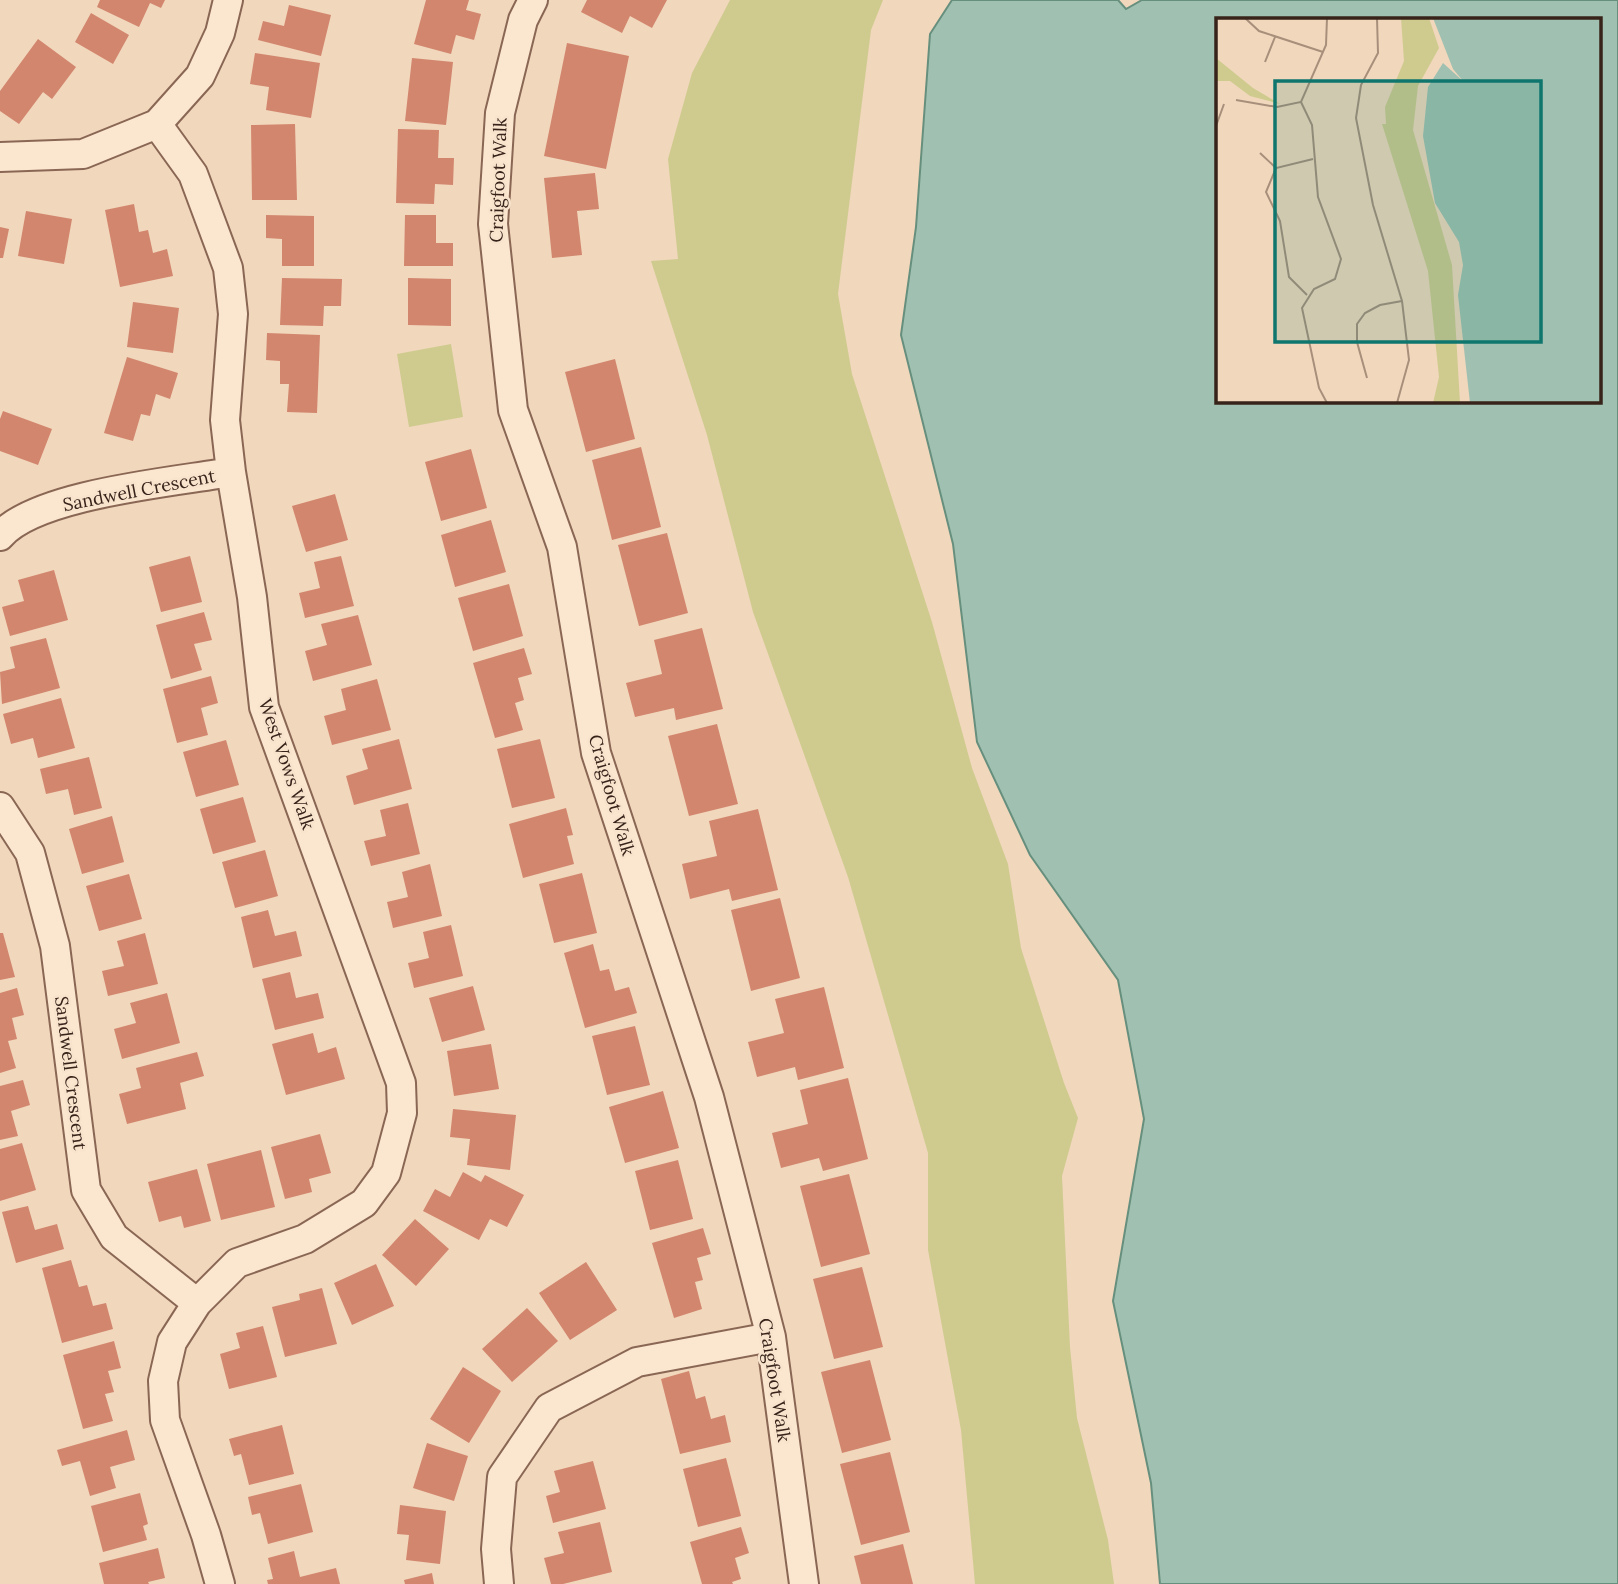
<svg xmlns="http://www.w3.org/2000/svg" width="1618" height="1584" viewBox="0 0 1618 1584" font-family="Lora,serif">
  <rect width="100%" height="100%" fill="#f1d7bc"/>
  <!-- green -->
  <path fill="#cfcb8f" d="M730 0H883L871 30 838 294 852 374 932 622 972 768 1008 864 1021 948 1064 1083 1078 1118 1062 1176 1070 1347 1077 1418 1108 1540 1114 1584H975L961 1430 928 1250V1153L848 877 753 612 707 435 651 261 678 259 668 159 692 73Z
    M451 344 463 417 409 427 397 354Z"/>
  <!-- water -->
  <path fill="#a0c1b1" stroke="#678f7e" stroke-width="2" fill-rule="evenodd" d="M952 0H1118L1126 9 1142 0H1618V1584H1160L1151 1483 1113 1301 1144 1119 1118 980 1030 855 977 742 953 544 901 335 916 227 930 34ZM1217 19H1599V401H1217Z"/>
  <!-- building -->
  <path fill="#d2866e" d="M100 0H165L161 8 150 3 139 27 97 7Z
    M426 0H469L466 10 481 14 474 40 456 35 451 54 414 44Z
    M587 0H667L652 28 630 16 622 33 581 12Z
    M289 5 331 15 321 56 258 40 263 21 284 26Z
    M91 13 129 35 113 64 75 42Z
    M38 39 76 67 52 99 43 92 19 124 0 111V91Z
    M567 43 629 56 606 169 544 156Z
    M255 53 320 63 311 118 266 110 269 87 250 84Z
    M412 58 453 62 446 125 405 121Z
    M295 124 297 200H252L251 125Z
    M398 129 439 130 438 158H454L453 185 435 184 434 204 396 203Z
    M595 173 599 209 577 211 582 255 552 258 544 178Z
    M134 204 139 232 148 230 153 253 167 249 173 276 120 287 105 210Z
    M26 211 72 219 64 264 18 256Z
    M266 215 314 216V266H282V239L266 238Z
    M405 215H436V243H453V266H404Z
    M0 227 9 229 3 258H0Z
    M282 278 342 279 341 306H324L323 326 280 325Z
    M408 278 451 279V326L408 325Z
    M133 302 179 308 173 353 127 347Z
    M267 333 320 335 317 413 287 412 289 384H280V361L266 360Z
    M127 357 178 373 170 399 156 394 150 416 141 414 133 441 104 433Z
    M615 359 635 439 586 452 565 372Z
    M3 411 52 429 38 465 0 451V419Z
    M641 447 661 527 612 540 592 460Z
    M471 449 487 508 441 521 425 462Z
    M335 494 348 540 306 552 292 506Z
    M491 520 506 572 455 587 441 535Z
    M667 533 688 613 639 626 618 545Z
    M190 556 202 602 161 612 149 567Z
    M341 556 354 606 305 618 299 593 320 588 314 562Z
    M54 570 68 620 10 636 2 607 24 601 18 580Z
    M509 584 523 636 473 651 458 598Z
    M204 612 212 640 194 644 202 670 171 679 156 625Z
    M358 615 372 665 313 681 305 651 327 645 321 624Z
    M702 628 723 709 676 720 674 708 635 717 626 683 662 674 654 640Z
    M46 638 60 688 2 704 0 672 15 668 10 647Z
    M524 648 532 674 518 678 524 700 515 703 523 730 495 738 473 663Z
    M211 676 218 703 201 708 208 735 177 743 163 689Z
    M377 679 391 730 332 745 324 716 346 710 341 689Z
    M61 698 75 748 38 758 33 738 11 744 3 714Z
    M717 724 738 804 689 816 668 736Z
    M399 739 412 789 354 805 346 776 368 769 362 749Z
    M540 739 555 798 512 808 497 749Z
    M226 740 239 785 196 797 183 752Z
    M89 757 102 808 74 815 68 789 46 794 40 769Z
    M243 797 256 842 213 854 200 809Z
    M408 803 420 854 371 866 364 841 386 836 380 810Z
    M566 808 573 835 567 836 574 864 523 878 509 824Z
    M758 809 778 890 732 901 729 889 690 899 682 864 717 856 709 821Z
    M112 816 124 862 82 874 69 829Z
    M265 850 278 896 235 908 222 862Z
    M430 864 442 916 393 928 387 902 408 897 402 872Z
    M582 873 597 933 554 943 539 884Z
    M129 874 142 919 99 931 86 886Z
    M780 898 800 978 751 991 731 910Z
    M268 910 275 936 296 931 302 956 253 968 241 917Z
    M451 925 463 976 414 988 408 963 429 958 423 932Z
    M0 933H3L15 977 0 980Z
    M145 933 158 984 108 996 102 971 124 966 117 941Z
    M593 944 600 971 609 969 615 991 629 987 637 1013 585 1028 564 953Z
    M290 972 296 998 318 993 324 1018 275 1030 262 979Z
    M473 986 485 1030 442 1042 429 998Z
    M824 987 844 1068 798 1080 795 1067 757 1077 748 1042 784 1033 775 999Z
    M17 988 24 1015 12 1018 17 1039 8 1041 16 1068 0 1073V993Z
    M167 993 180 1043 122 1059 114 1029 136 1023 130 1003Z
    M635 1026 650 1085 607 1095 592 1036Z
    M313 1033 318 1053 336 1047 345 1079 286 1095 272 1044Z
    M491 1044 499 1089 454 1096 447 1051Z
    M197 1052 204 1076 180 1083 186 1109 127 1124 119 1094 141 1088 136 1068Z
    M848 1078 868 1159 823 1171 819 1158 781 1168 772 1133 808 1124 800 1090Z
    M23 1080 30 1105 11 1111 18 1136 0 1140V1086Z
    M663 1091 679 1148 625 1163 609 1107Z
    M453 1109 516 1115 510 1170 467 1165 470 1139 450 1137Z
    M320 1134 331 1173 309 1179 312 1192 285 1199 271 1147Z
    M22 1143 36 1190 0 1201V1149Z
    M261 1150 275 1207 221 1220 207 1164Z
    M678 1160 693 1219 650 1230 635 1171Z
    M197 1169 211 1221 184 1228 181 1216 159 1222 148 1182Z
    M463 1172 481 1182 485 1175 524 1195 507 1227 490 1219 479 1240 423 1211 435 1189 450 1197Z
    M849 1174 870 1254 821 1267 800 1186Z
    M28 1206 35 1230 57 1224 64 1249 16 1263 2 1212Z
    M415 1219 449 1249 416 1286 382 1255Z
    M703 1228 711 1254 697 1258 703 1280 695 1282 702 1309 674 1318 652 1243Z
    M71 1260 79 1287 87 1285 93 1306 106 1303 113 1329 62 1343 42 1268Z
    M586 1262 617 1310 570 1340 539 1293Z
    M376 1264 394 1306 352 1325 334 1283Z
    M862 1267 883 1347 834 1359 813 1279Z
    M322 1288 337 1344 285 1357 272 1307 300 1300 299 1294Z
    M527 1308 558 1341 512 1382 482 1349Z
    M263 1326 277 1377 229 1389 220 1354 240 1348 236 1333Z
    M114 1341 121 1368 108 1371 114 1392 105 1394 113 1421 83 1429 63 1355Z
    M870 1360 891 1440 842 1453 821 1372Z
    M463 1367 501 1391 469 1443 430 1419Z
    M689 1371 696 1399 705 1396 711 1419 725 1415 731 1442 680 1454 661 1379Z
    M282 1425 294 1474 249 1485 241 1454 234 1456 229 1439Z
    M127 1430 135 1460 110 1467 116 1488 90 1496 80 1461 62 1466 57 1450Z
    M427 1443 468 1456 454 1501 413 1488Z
    M890 1452 910 1532 861 1545 840 1464Z
    M726 1458 741 1516 698 1527 683 1469Z
    M593 1461 606 1509 553 1523 546 1496 560 1492 554 1471Z
    M301 1484 313 1532 268 1544 260 1513 252 1515 248 1497Z
    M140 1493 148 1524 143 1526 147 1540 103 1552 91 1506Z
    M400 1505 446 1511 440 1564 406 1560 409 1535 397 1534Z
    M600 1522 612 1572 563 1584H551L544 1558 564 1553 558 1532Z
    M741 1527 749 1553 735 1558 741 1579 732 1582 733 1584H702L690 1542Z
    M903 1544 913 1584H861L854 1556Z
    M158 1548 165 1578 148 1582 149 1584H104L99 1563Z
    M294 1551 300 1577 336 1568 340 1584H268L267 1580 273 1579 268 1558Z
    M432 1573 434 1584H405L404 1580Z"/>
  <g fill="none" stroke-linecap="round" stroke-linejoin="round">
    <defs>
      <path id="street" d="M533 0 523 20 500 113 493 224 513 410 562 547 596 753 709 1097 771 1337 804 1584
        M157 124 193 174 228 268 233 314 225 420 231 472 252 597 264 707 401 1083 402 1113 386 1173 364 1203 305 1239 237 1263 197 1303 172 1342 163 1381 165 1420 206 1535 220 1584
        M0 157 83 154 157 124 200 76 220 33 228 0
        M0 536C36 494 174 482 231 472
        M0 807 30 853 55 946 86 1190 114 1237 197 1303
        M499 1584 496 1549 502 1477 549 1408 637 1362 771 1337"/>
    </defs>
    <!-- street casing -->
    <use href="#street" stroke="#896754" stroke-width="32"/>
    <!-- street -->
    <use href="#street" stroke="#fbe6cf" stroke-width="28"/>
  </g>
  <g text-anchor="middle" dominant-baseline="central" stroke-width="5" stroke-linejoin="round" paint-order="stroke">
    <!-- street labels -->
    <g font-size="18" fill="#37231a" stroke="#f8e3cc">
      <text transform="translate(498 180) rotate(-88)">Craigfoot Walk</text>
      <text transform="translate(139 490) rotate(-11)">Sandwell Crescent</text>
      <text transform="translate(287 764) rotate(71)">West Vows Walk</text>
      <text transform="translate(612 795) rotate(74)">Craigfoot Walk</text>
      <text transform="translate(71 1073) rotate(83)">Sandwell Crescent</text>
      <text transform="translate(775 1380) rotate(81)">Craigfoot Walk</text>
    </g>
  </g>
  <!-- overview -->
  <g transform="translate(1216 18)">
    <rect width="385" height="385" fill="#f1d7bc"/>
    <path d="M185 0H213L223 30 202 68 197 112 236 247 244 385H217L223 359 212 253 166 106H170L169 89 188 43ZM0 40 37 70 64 86 34 78 14 63H0Z" fill="#cfcb8f"/>
    <path d="M217 0H385V385H254L242 277 247 247 243 224 219 185 207 118 212 69 227 45 247 63 237 51Z" fill="#a0c1b1"/>
    <path fill="none" stroke="#a78f7b" stroke-width="2" d="M29 0 43 13 107 34M161 0 162 35 145 67 140 100 157 187 186 283 193 342 181 385M49 44 59 19M20 82 61 89 85 84 110 27 111 0M85 84 96 107 102 179 125 241 119 261 98 271 86 290 103 370 111 385M0 108 8 86M44 135 60 150M91 277 73 259 64 203 50 174 60 150 97 141M151 360 141 324V306L149 295 164 287 186 283"/>
    <path fill="#0f766e" fill-opacity="0.15" stroke="#0f766e" stroke-width="3.5" d="M59 63H325V324H59Z"/>
    <rect width="385" height="385" fill="none" stroke="#37231a" stroke-width="3.5"/>
  </g>
</svg>
